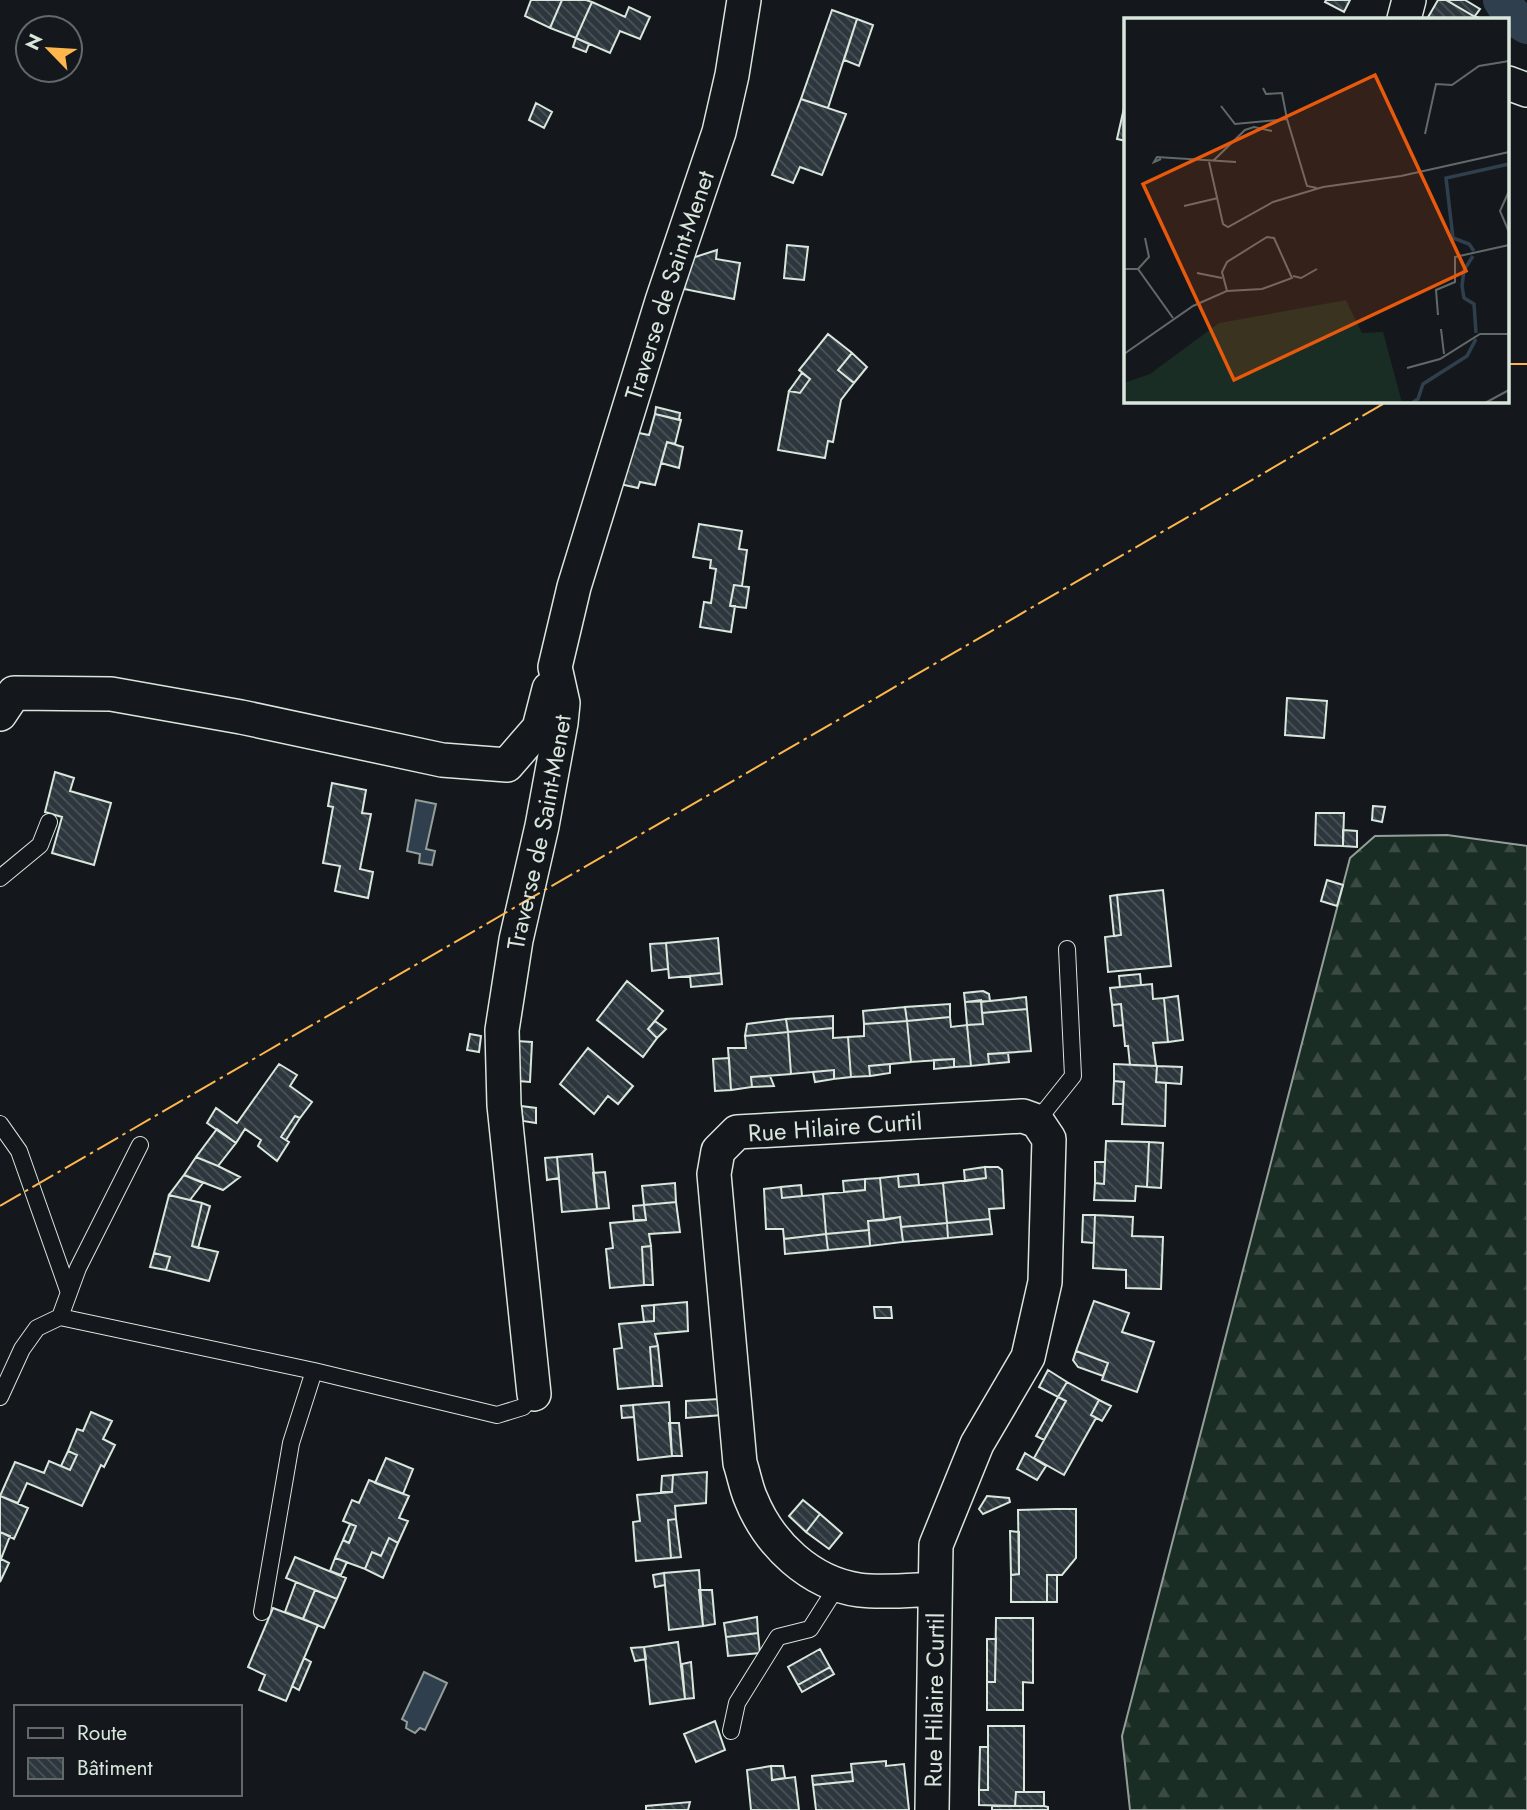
<svg xmlns="http://www.w3.org/2000/svg" width="1527" height="1810" viewBox="0 0 1527 1810" font-family="Jost,sans-serif">
  <defs>
    <pattern id="forest-firs" width="22" height="20" patternUnits="userSpaceOnUse" patternTransform="scale(1.75)"><rect width="22" height="20" fill="#1a2d24"/><path d="M5 1l3.5 6h-7zM16 11l3.5 6h-7z" fill="#3b4b43"/></pattern>
    <pattern id="building-back-hatch" width="6" height="6" patternUnits="userSpaceOnUse" patternTransform="scale(1.75)"><rect width="6" height="6" fill="#2c363c"/><path d="M-1 5l2 2M0 0l6 6M5-1l2 2" fill="none" stroke="#4a5358"/></pattern>
  </defs>
  <rect width="100%" height="100%" fill="#14181c"/>
  <!-- forest -->
  <path fill="url(#forest-firs)" stroke="#939e99" stroke-width="2" d="M1447 835 1527 846V1810H1130L1122 1736 1350 858 1375 836Z"/>
  <!-- water -->
  <path fill="#2f3f4d" stroke="#939e99" stroke-width="2" d="M416 800 436 804 426 849 435 851 432 865 419 863 420 854 407 851Z
    M424 1672 447 1683 425 1730 420 1728 415 1733 406 1728 407 1722 402 1719Z"/>
  <g fill="none" stroke-linecap="round" stroke-linejoin="round">
    <!-- canal -->
    <path stroke="#2f3f4d" stroke-width="38" d="M1502 0 1512 16 1527 25"/>
  </g>
  <!-- building -->
  <path fill="url(#building-back-hatch)" stroke="#d8e6dc" stroke-width="2" d="M531 0H562L550 28 525 16Z
    M562 0H586L592 2 576 38 550 28Z
    M1326 0H1350L1344 12 1325 2Z
    M1438 0H1446L1475 17 1473 19H1427Z
    M1446 0H1465L1480 9 1475 16 1481 19H1473L1475 17Z
    M592 2 625 17 629 7 650 17 640 39 620 31 610 53 576 38Z
    M832 10 857 19 828 108 801 99Z
    M857 19 873 25 859 66 844 60Z
    M576 38 589 44 586 52 573 47Z
    M801 99 846 114 822 175 800 167 793 183 772 175Z
    M536 103 552 112 544 128 529 120Z
    M1124 108H1126V141L1117 139Z
    M787 245 808 247 804 280 784 278Z
    M717 250 716 259 740 263 734 299 684 289 692 258Z
    M828 334 852 353 838 370 854 383 841 400 833 442 828 441 825 458 778 450 789 391 800 393 810 379 799 370Z
    M852 353 867 367 854 383 838 370Z
    M802 373 810 379 800 393 789 391Z
    M656 407 680 413 679 420 655 414Z
    M655 414 681 420 675 444 667 442 655 485 640 482 638 488 620 484 634 432 649 435Z
    M667 442 683 447 679 468 661 463Z
    M699 524 742 531 739 549 747 550 742 586 734 585 730 606H735L731 632 700 627 704 602 711 603 716 569 710 568 711 560 693 557Z
    M734 585 749 587 746 608 730 606Z
    M1287 698 1327 701 1324 738 1285 735Z
    M55 772 74 778 70 791 111 803 94 865 52 853 62 817 45 812Z
    M332 783 366 790 362 813 371 814 360 869 373 872 368 898 335 891 340 866 323 863 333 807 328 806Z
    M1373 806 1385 807 1382 822 1372 820Z
    M1316 813H1344L1343 846 1315 845Z
    M1343 830 1357 831V847L1343 846Z
    M1327 880 1343 885 1337 906 1321 901Z
    M1163 890 1171 966 1108 972 1105 937 1121 935 1117 895Z
    M1117 895 1121 935 1114 936 1110 896Z
    M718 938 721 973 669 978 666 943Z
    M666 943 668 969 652 971 650 944Z
    M721 973 722 984 691 987 690 976Z
    M1140 974 1141 985 1120 987 1119 976Z
    M627 981 663 1011 648 1029 657 1038 643 1057 597 1020Z
    M1152 984 1153 999 1164 998 1168 1042 1153 1043 1156 1066 1130 1065 1128 1046H1125L1121 1004 1112 1005 1110 988Z
    M983 991 989 994 990 1001 965 1002 964 993Z
    M1178 996 1183 1040 1168 1042 1164 998Z
    M1026 997 1027 1009 982 1013 981 1002Z
    M981 1000 983 1024 967 1025 965 1002Z
    M950 1004V1017L907 1021 905 1007Z
    M1121 1004 1123 1025 1114 1026 1112 1005Z
    M905 1007 907 1021 864 1024 863 1011Z
    M1027 1009 1031 1051 988 1054 989 1064 971 1066 967 1025 983 1024 982 1013Z
    M833 1016V1028L788 1032 786 1019Z
    M950 1017 951 1027 967 1025 971 1066 954 1067V1059L911 1062 907 1021Z
    M786 1019 788 1032 745 1036 747 1024Z
    M655 1021 666 1029 657 1038 648 1029Z
    M907 1021 911 1062 869 1066 870 1076 851 1077 848 1037 864 1036V1024Z
    M833 1028V1038L848 1037 851 1077 834 1079V1070L791 1074 788 1032Z
    M788 1032 791 1074 751 1077 752 1087 731 1090 728 1048H746L745 1036Z
    M470 1034 481 1036 479 1052 467 1050Z
    M516 1041 532 1042 530 1082 518 1081Z
    M588 1048 633 1086 618 1104 608 1096 594 1114 560 1084Z
    M1008 1053 1009 1062 989 1064 988 1054Z
    M729 1058 731 1090 715 1091 713 1059Z
    M954 1059V1067L934 1069V1060Z
    M279 1064 297 1075 290 1086 312 1102 300 1118 295 1116 281 1137 289 1142 277 1161 258 1146 261 1140 245 1129 236 1143 207 1123 216 1108 237 1123Z
    M890 1064V1073L870 1076 869 1066Z
    M1114 1064 1157 1066 1156 1082 1166 1083 1165 1126 1122 1124 1124 1082 1114 1081Z
    M1157 1066 1182 1067 1181 1084 1156 1082Z
    M834 1070V1079L815 1082 813 1072Z
    M770 1076 774 1086 752 1087 751 1077Z
    M1114 1081 1124 1082 1123 1104H1113Z
    M521 1106 536 1108V1123L523 1121Z
    M295 1116 300 1118 286 1140 281 1137Z
    M217 1129 236 1143 218 1166 196 1157Z
    M1106 1141 1149 1142 1147 1187 1136 1186 1135 1201 1094 1200 1095 1183 1104 1184Z
    M1149 1142 1163 1143 1161 1188 1147 1187Z
    M592 1154 597 1209 562 1212 557 1157Z
    M196 1157 218 1166 240 1177 223 1190 184 1175Z
    M557 1157 559 1178 547 1180 545 1158Z
    M1095 1162H1105L1104 1184 1095 1183Z
    M985 1167H998L1002 1170 1004 1208 989 1209 990 1219 947 1223 943 1183 986 1178Z
    M985 1167 986 1178 965 1181 964 1170Z
    M605 1172 609 1208 597 1209 593 1173Z
    M918 1174 919 1185 899 1187 898 1176Z
    M184 1175 203 1183 190 1200 169 1195Z
    M898 1176 899 1187 943 1183 947 1223 901 1227 900 1217 884 1220 880 1178Z
    M880 1178 884 1220 868 1221 869 1230 826 1234 823 1194 865 1190V1179Z
    M865 1179V1190L844 1192 843 1181Z
    M675 1183 676 1202 644 1205 642 1186Z
    M801 1185 802 1196 782 1198 781 1187Z
    M781 1187 782 1198 823 1194 826 1234 784 1239 783 1229H766L764 1189Z
    M169 1195 202 1203 192 1246 218 1252 209 1281 166 1270 170 1257 154 1253Z
    M676 1202 680 1232 649 1234 651 1246 642 1247 644 1285 610 1288 606 1249 613 1248 610 1223 646 1220 644 1205Z
    M202 1203 210 1206 198 1248 192 1246Z
    M644 1205 646 1220H634L633 1206Z
    M1083 1215H1095L1094 1243 1082 1242Z
    M1095 1215 1133 1217 1132 1236 1163 1237 1161 1289 1126 1288V1270L1093 1268Z
    M900 1217 903 1242 870 1246 868 1221Z
    M990 1219 992 1234 948 1238 947 1223Z
    M947 1223 948 1238 903 1242 901 1227Z
    M869 1230 870 1246 828 1250 826 1234Z
    M826 1234 828 1250 785 1254 784 1239Z
    M651 1246 653 1285H644L642 1247Z
    M154 1253 170 1257 166 1270 150 1267Z
    M1094 1301 1129 1313 1122 1332 1154 1342 1137 1392 1102 1380 1108 1363 1076 1351Z
    M687 1302 688 1331 655 1334 658 1346 650 1347 653 1386 618 1389 614 1349 622 1348 619 1324 654 1321V1305Z
    M654 1305V1321L644 1322 642 1306Z
    M874 1307H891L892 1318H875Z
    M658 1346 662 1386H653L650 1347Z
    M1076 1351 1108 1363 1103 1376 1078 1367 1073 1360Z
    M1048 1370 1067 1382 1058 1397 1039 1387Z
    M1067 1382 1099 1400 1091 1415 1096 1418 1064 1475 1034 1458 1066 1401 1058 1397Z
    M1058 1397 1066 1401 1044 1440 1036 1436Z
    M719 1399 722 1415 686 1418V1401Z
    M1099 1400 1111 1406 1102 1421 1091 1415Z
    M669 1402 672 1456 638 1460 633 1405Z
    M633 1405 634 1417 622 1418 621 1406Z
    M91 1412 112 1421 103 1439 115 1445 104 1467 101 1465 82 1506 27 1483 18 1503 0 1496 15 1462 44 1473 49 1461 70 1470 77 1455 68 1451 77 1429 83 1431Z
    M669 1423H679L682 1456H672Z
    M68 1451 77 1455 70 1470 61 1466Z
    M1025 1453 1046 1466 1037 1480 1017 1469Z
    M386 1458 413 1469 403 1494 375 1483Z
    M707 1472 706 1503 675 1506 676 1519 668 1520 671 1558 636 1561 633 1522 640 1521 637 1495 672 1492 673 1475Z
    M673 1475 672 1492H661L662 1476Z
    M369 1480 409 1496 399 1518 408 1521 398 1543 389 1538 381 1556 372 1552 365 1569 335 1558 343 1540 349 1543 356 1526 343 1521 352 1500 359 1503Z
    M0 1496 28 1508 14 1539 0 1532Z
    M987 1496 1009 1498 1010 1502 983 1514 979 1509Z
    M803 1500 820 1514 806 1532 789 1516Z
    M1056 1509H1076V1558L1062 1575H1047V1602H1011V1575L1019 1574 1018 1510Z
    M820 1514 842 1533 829 1549 806 1532Z
    M676 1519 681 1557 671 1558 668 1520Z
    M350 1524 356 1526 349 1543 343 1540Z
    M1010 1531 1019 1532V1574L1011 1575Z
    M0 1532 10 1536 1 1559 9 1563 0 1582Z
    M389 1538 398 1543 383 1578 365 1569 372 1552 381 1556Z
    M295 1557 346 1578 337 1599 286 1578Z
    M335 1558 347 1562 341 1575 330 1571Z
    M699 1570 703 1626 669 1630 664 1573Z
    M664 1573 665 1585 655 1587 653 1575Z
    M1047 1575H1057V1602H1047Z
    M296 1582 315 1590 303 1619 285 1612Z
    M315 1590 337 1599 324 1628 303 1619Z
    M699 1590H712L715 1624 703 1626Z
    M273 1608 318 1625 286 1701 259 1690 265 1675 248 1667Z
    M757 1617 758 1633 726 1637 724 1623Z
    M996 1618H1033V1683L1023 1682V1710H987V1682H995Z
    M758 1633 760 1653 728 1656 726 1637Z
    M987 1639H996L995 1682H987Z
    M678 1642 685 1699 650 1704 644 1647Z
    M644 1647 646 1659 635 1661 631 1648Z
    M820 1649 830 1667 798 1685 788 1667Z
    M304 1658 311 1662 299 1690 292 1686Z
    M691 1662 694 1698 685 1699 682 1664Z
    M830 1667 834 1674 802 1692 798 1685Z
    M715 1721 725 1750 696 1762 684 1734Z
    M988 1726H1024V1792H1016L1015 1806 979 1805V1790H988Z
    M980 1747H988V1790H979Z
    M886 1761V1766L904 1764 909 1810H816L813 1785 853 1781 851 1764Z
    M771 1766H783L785 1778 772 1780Z
    M771 1766 772 1780 795 1777 799 1810H751L747 1770Z
    M852 1772 853 1781 813 1785 812 1776Z
    M1016 1792H1044V1806H1015Z
    M690 1802 688 1810H646V1806Z
    M992 1806H1044L1048 1807V1810H992Z"/>
  <g fill="none" stroke-linecap="round" stroke-linejoin="round">
    <defs>
      <path id="service" d="M0 878 40 845 49 822
        M1037 1121 1073 1076 1067 949
        M0 1124 19 1151 68 1290
        M60 1317 78 1268 140 1145
        M0 1397 22 1349 37 1328 60 1317 314 1371 497 1415 523 1407 534 1394
        M262 1612 291 1443 314 1371
        M731 1731 737 1703 778 1637 810 1629 838 1585"/>
      <g id="minor">
        <path d="M1404 19 1409 0"/>
        <path d="M1508 83 1527 90"/>
        <path d="M0 714 14 693 111 694 241 717 442 760 507 765 539 728 549 689"/>
        <path id="s1" d="M534 1394 504 1105 502 1030 516 940 542 826 561 723 563 703 555 667 574 587 662 301 719 132 732 75 744 0"/>
        <path id="s2" d="M932 1810 936 1545 977 1444 1028 1357 1045 1282 1049 1139 1037 1121 1023 1116 737 1132 718 1151 714 1174 740 1463C744 1475 746 1488 751 1499 769 1544 810 1583 859 1590 883 1593 911 1590 935 1589"/>
      </g>
    </defs>
    <!-- service casing -->
    <use href="#service" stroke="#d8e6dc" stroke-width="18"/>
    <!-- minor casing -->
    <use href="#minor" stroke="#d8e6dc" stroke-width="36"/>
    <!-- service -->
    <use href="#service" stroke="#14181c" stroke-width="16"/>
    <!-- minor -->
    <use href="#minor" stroke="#14181c" stroke-width="33"/>
    <!-- power -->
    <path stroke="#ffb74d" stroke-width="2" stroke-dasharray="24 5 3.5 5" stroke-linecap="butt" d="M1508 364H1527
      M0 1206 1388 401"/>
  </g>
  <g text-anchor="middle" dominant-baseline="central" stroke-width="5" stroke-linejoin="round" paint-order="stroke">
    <!-- street labels -->
    <g font-size="24" fill="#d8e6dc" stroke="#14181c">
      <text stroke="none"><textPath href="#s1" startOffset="1134">Traverse de Saint-Menet</textPath></text>
      <text stroke="none"><textPath href="#s1" startOffset="567">Traverse de Saint-Menet</textPath></text>
      <text transform="translate(835 1127) rotate(-4)">Rue Hilaire Curtil</text>
      <text stroke="none"><textPath href="#s2" startOffset="110">Rue Hilaire Curtil</textPath></text>
    </g>
  </g>
  <!-- overview -->
  <g transform="translate(1124 18)">
    <rect width="385" height="385" fill="#14181c"/>
    <path d="M222 282 238 315 259 314 278 385H0V365L26 356 95 305Z" fill="#1a2d24"/>
    <path fill="none" stroke="#2f3f4d" stroke-width="3.5" d="M350 233 345 226 329 220 322 160 385 146M349 238 340 252 338 268 340 280 350 286 352 315M288 385 294 381 299 366 343 338 352 321"/>
    <path fill="none" stroke="#626a69" stroke-width="2" d="M139 70 142 76 158 75 163 101M97 88 111 106 163 101 183 168 193 170M301 116 312 66 328 67 355 48 385 43M37 141 30 144 33 139 112 144M89 143 121 112 130 109 148 113M85 144 99 206 104 209 149 184 199 169 277 158 385 134M385 173 376 193 385 214M60 188 94 180M0 251H14L49 300M14 251 25 239 21 220M73 255 98 260M169 258 177 260 193 251M314 297 312 272 331 264V239L385 227M317 311 320 336M0 336 69 288 103 273 98 254 103 244 143 219 150 220 168 260 138 271 103 273M283 350 316 341 356 316H385M361 385 385 372"/>
    <path fill="#e8590c" fill-opacity="0.15" stroke="#e8590c" stroke-width="3.5" d="M251 57 342 253 110 362 19 166Z"/>
    <rect width="385" height="385" fill="none" stroke="#d8e6dc" stroke-width="3.5"/>
  </g>
  <!-- legend -->
  <rect x="14" y="1705" width="228" height="91" fill="#14181c" stroke="#626a69" stroke-width="2"/>
  <rect x="28" y="1728" width="35" height="10" fill="#14181c" stroke="#626a69" stroke-width="2"/>
  <text x="77" y="1740" font-size="21" fill="#d8e6dc">Route</text>
  <rect x="28" y="1758" width="35" height="21" fill="url(#building-back-hatch)" stroke="#626a69" stroke-width="2"/>
  <text x="77" y="1775" font-size="21" fill="#d8e6dc">Bâtiment</text>
  <!-- north arrow -->
  <g transform="translate(49 49) rotate(295)"><circle r="33" fill="#14181c" stroke="#626a69" stroke-width="2"/>
  <path d="M0-5L12 26L0 18L-12 26Z" fill="#ffb74d"/>
  <text y="-10" font-size="19" font-weight="bold" text-anchor="middle" fill="#d8e6dc">N</text>
  </g>
</svg>
